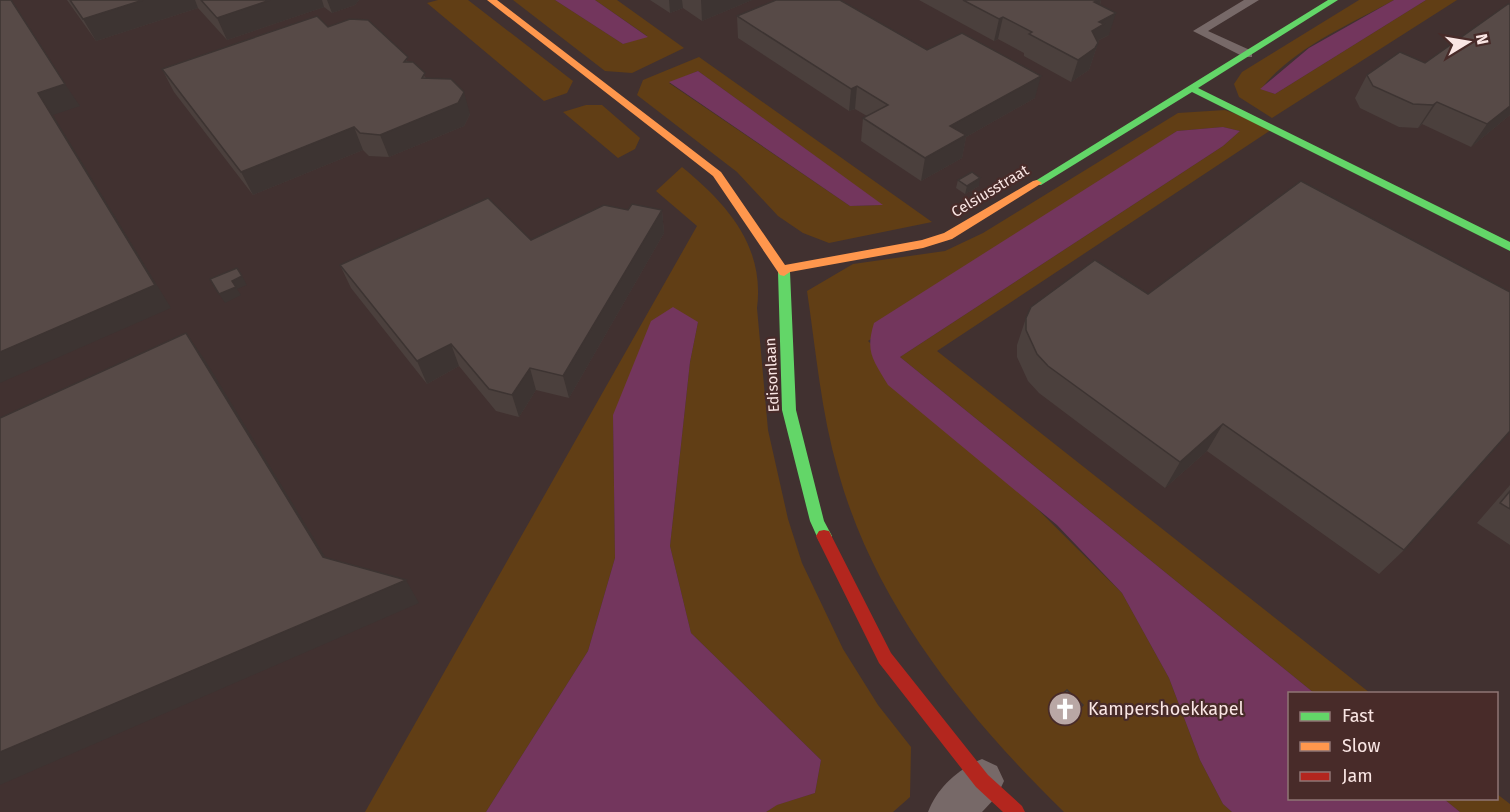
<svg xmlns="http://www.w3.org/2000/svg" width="1510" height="812" viewBox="0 0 1510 812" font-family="'Fira Sans',sans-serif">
  <rect width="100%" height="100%" fill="#413130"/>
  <!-- green -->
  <path fill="#613e15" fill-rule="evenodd" d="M438 0H468L573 81 567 93 544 101 427 3Z
    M513 0H555L623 44 647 36 595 0H617L684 48 632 73 605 71Z
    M1359 0H1394C1349 25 1293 48 1261 89L1275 94 1426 0H1457L1272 118 1239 97 1234 84 1242 72Z
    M699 57 932 222 829 243 803 233 778 216 737 172 637 95 643 80ZM698 71 882 205 850 206 669 83Z
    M586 105H602L640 138 635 149 618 158 563 112Z
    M1225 110 1274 128 937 351 1370 693H1314L900 357 1223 146 1240 131 1223 127 1177 131 868 341 1122 593 1169 678 1200 760 1223 804 1232 812H1064C966 716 875 605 838 471 821 412 816 351 807 291L853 264 945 251 983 233 1178 113Z
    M682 167C727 204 765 246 757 308L768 430 788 519 802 563 843 649 878 705 911 747 910 797 893 812H766L776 805 815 793 821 760 691 633 670 546 690 362 698 322 613 415 615 558 588 651 486 812H365L697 226 656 191Z
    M1497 794 1510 804V812H1460L1444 799 1496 798Z"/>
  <!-- water -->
  <path fill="#73365d" d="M555 0H595L648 37 623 44Z
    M1394 0H1426L1275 94 1260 89 1309 48Z
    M698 71 883 205 850 206 669 82Z
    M1223 127 1240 131 1223 146 900 357 1314 693 1290 694V798L1444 799 1460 812H1232L1223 804 1200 760 1169 678 1122 593 1057 525 888 385C873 360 865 352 874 323L1177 131Z
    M673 307 698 322 690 362 670 546 691 633 821 760 815 793 777 805 766 812H486L588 651 615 558 613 415 651 321Z"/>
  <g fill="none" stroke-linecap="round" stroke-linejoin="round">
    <!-- lane -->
    <path fill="#776968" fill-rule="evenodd" d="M1244 0H1259L1208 31 1252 51V57H1244L1193 31Z"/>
    <!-- street -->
    <path fill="#776968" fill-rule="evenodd" d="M982 759 997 766 1004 781 997 796 982 812H928C937 788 958 769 982 759Z"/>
    <!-- fast -->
    <path fill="#63d668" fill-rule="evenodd" d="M1328 0H1338L1198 88 1510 242V251L1192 92 1041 185H1033L1032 183Z
      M784 268 790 272 796 410 824 521 832 536 829 541 824 542 819 541 810 521 782 410 778 272Z"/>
    <!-- slow -->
    <path fill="#ff974d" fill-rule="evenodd" d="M487 0H497L721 172 785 265 922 240 944 233 1033 181 1037 180 1042 183 952 239 923 248 790 272 784 276 780 275 713 176Z"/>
    <!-- jam -->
    <path fill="#b3261e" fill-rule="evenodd" d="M824 530 829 531 891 653 988 775 1022 806 1025 812H1003L976 787 879 663 816 536 819 531Z"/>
  </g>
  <!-- wall -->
  <path fill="#4b403d" d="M67 0H359L355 5 332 13 324 7 227 40 198 8 96 41Z
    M650 0H752L702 21 683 8 670 13Z
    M919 0H1101L1100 5 1109 35 1099 40 1089 70 1071 82 1024 56V53L998 39 994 41Z
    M1510 4V115L1471 147 1422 124 1418 128 1399 127 1360 108 1355 98 1367 75 1425 63Z
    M737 16 927 50 1035 98 966 137 962 158 921 181 861 141 863 118 867 116 855 109 849 111 738 38Z
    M328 27 410 62 426 78 470 114 464 126 389 157 369 156 363 150 253 195 174 92 162 69Z
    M958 180 979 186 965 194 956 188Z
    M628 210H662L664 233 569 398 536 390 519 417 496 411 459 366 427 384 351 288 340 265 531 240Z
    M1095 260 1404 550 1379 574 1207 451 1165 488 1039 393 1028 381 1017 357V345L1026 318Z
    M1510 485V545L1477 523Z
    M1055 700 1079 711 1068 723 1051 706Z"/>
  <!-- shaded-wall -->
  <path fill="#3d3432" d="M143 0H195L198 8 96 41 83 19Z
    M270 0H322L324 7 227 40 217 18Z
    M327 0H359L355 5 332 13Z
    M669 0H682L683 8 670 13Z
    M701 0H752L702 21Z
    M1098 0H1101L1095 20 1094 2Z
    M1116 13 1109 35 1099 40 1089 70 1071 82 1078 60 1092 31 1099 22Z
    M1003 17 998 39 994 41 999 19Z
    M1041 76 1035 98 966 137 962 158 921 181 925 158 950 126Z
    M65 84 80 106 53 115 171 308 0 383V352L38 93Z
    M857 86 855 109 849 111 851 89Z
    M464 92 470 114 464 126 389 157 380 135Z
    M1437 102 1422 124 1418 128 1433 105Z
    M1510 106V115L1471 147 1487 124Z
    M354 127 363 150 253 195 241 172Z
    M980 178 979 186 965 194 967 186Z
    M662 210 664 233 569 398 563 376Z
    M242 276 247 285 237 289 241 295 225 303 219 294 232 281Z
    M186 333 205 360 340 581 323 557Z
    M451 344 459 366 427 384 417 361Z
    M530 368 536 390 519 417 512 395Z
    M1223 424 1207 451 1165 488 1180 462Z
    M406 580 419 603 0 785V752Z
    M1083 705 1079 711 1068 723 1072 716Z"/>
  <!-- building -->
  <path fill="#574a47" stroke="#3d3432" stroke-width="1.5" d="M0 0H11L65 84 38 93 155 285 0 352Z
    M70 0H143L83 19Z
    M201 0H270L217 18Z
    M776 0H840L927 50 962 33 1041 76 950 126 966 135 925 158 863 118 888 105 857 86 851 89 737 16Z
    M963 0H1098L1094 2 1116 13 1099 22 1104 24 1092 31 1098 43 1095 48 1078 60 1029 34 1032 32 1003 17 999 19Z
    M1508 4H1510V106L1487 124 1437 102 1433 105 1413 104 1373 86 1367 75 1400 52 1425 63Z
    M317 16 328 27 350 19 368 20 408 57 404 62H413L425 73 422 78 451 79 464 92 458 103 380 135 360 133 354 127 241 172 162 69Z
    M972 172 980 178 967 186 958 180Z
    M1301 181 1510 292V431L1404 550 1223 424 1180 462 1048 366 1037 354 1026 330V318L1031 307 1095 260 1148 294Z
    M488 198 531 240 604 205 628 210 632 204 662 210 563 376 530 368 512 395 489 389 451 344 417 361 340 265Z
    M237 268 242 276 232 281 236 287 219 294 210 279Z
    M186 333 323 557 406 580 0 752V418Z
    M1510 491V509L1500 503Z
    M1067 690 1083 705 1072 716 1055 700Z"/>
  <!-- icons -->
  <defs>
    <symbol id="church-disc" viewBox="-11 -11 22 22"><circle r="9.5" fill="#b9a7a5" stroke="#482b29"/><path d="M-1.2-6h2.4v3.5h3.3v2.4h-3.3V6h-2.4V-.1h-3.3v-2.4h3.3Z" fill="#fff"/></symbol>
  </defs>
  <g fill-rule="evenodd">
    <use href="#church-disc" x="1046" y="690" width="38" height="38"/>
  </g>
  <g text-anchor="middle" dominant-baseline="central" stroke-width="4.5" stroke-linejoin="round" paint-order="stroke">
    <!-- street labels -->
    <g font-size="15" fill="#fae6e4" stroke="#482b29">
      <text transform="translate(990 191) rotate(-31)">Celsiusstraat</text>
      <text transform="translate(772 375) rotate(-93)">Edisonlaan</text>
    </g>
    <!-- near-poi labels -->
    <g font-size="18" fill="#fae6e4" stroke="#482b29" text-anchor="start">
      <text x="1088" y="709">Kampershoekkapel</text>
    </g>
  </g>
  <!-- legend -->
  <rect x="1288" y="692" width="210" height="108" fill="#482b29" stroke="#8f7674" stroke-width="1.5"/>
  <rect x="1300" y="712" width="30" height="9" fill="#63d668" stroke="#8f7674" stroke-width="1.5"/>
  <text x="1342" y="722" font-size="18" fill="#fae6e4">Fast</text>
  <rect x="1300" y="742" width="30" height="9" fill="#ff974d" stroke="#8f7674" stroke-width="1.5"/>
  <text x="1342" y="752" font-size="18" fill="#fae6e4">Slow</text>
  <rect x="1300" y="772" width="30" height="9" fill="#b3261e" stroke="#8f7674" stroke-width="1.5"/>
  <text x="1342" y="782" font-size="18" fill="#fae6e4">Jam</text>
  <!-- north arrow -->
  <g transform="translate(1468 42) rotate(79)" stroke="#482b29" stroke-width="4.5" paint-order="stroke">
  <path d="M0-4.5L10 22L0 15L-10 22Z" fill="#fae6e4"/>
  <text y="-9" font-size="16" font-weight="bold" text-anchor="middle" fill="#fae6e4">N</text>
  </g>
</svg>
